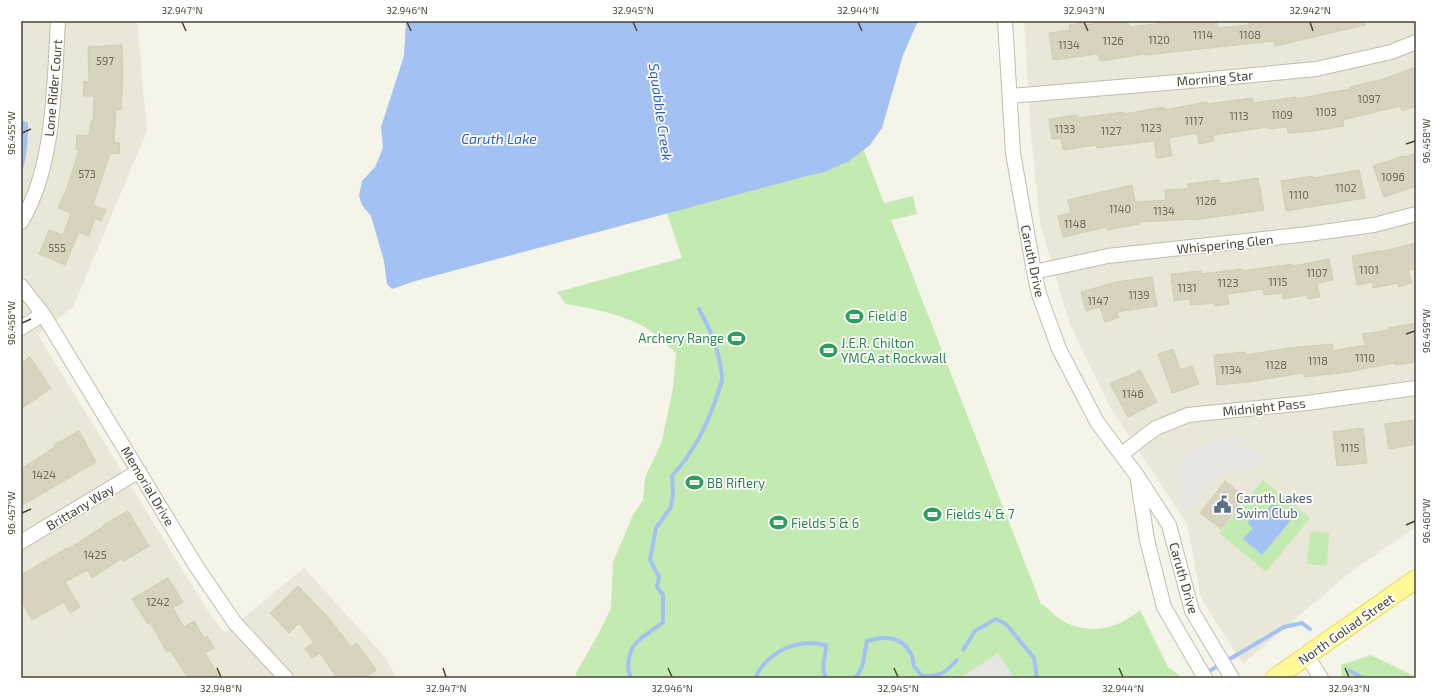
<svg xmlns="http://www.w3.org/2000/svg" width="1437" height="699" viewBox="0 0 1437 699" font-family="'Exo 2',sans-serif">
  <rect width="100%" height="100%" fill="#f5f4e9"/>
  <!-- residential -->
  <path fill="#e9e7d7" d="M21 21H137L147 131 73 307 38 335 211 616 225 633 304 568 385 657 396 678H21Z
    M1024 21H1416V527L1349 573 1243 664 1201 598 1187 524 1110 407 1069 322 1040 223 1031 134Z"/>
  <!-- green -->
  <path fill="#c3eab1" d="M840 136 860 140 884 203 913 196 917 214 891 220 1041 604C1048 607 1053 615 1060 619 1086 636 1117 630 1140 610L1168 667 1183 678H577L576 673 600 631 611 608 613 562 633 515 643 500 645 478 662 441 673 388 676 353C668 346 661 339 652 332 629 315 594 309 566 304L557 292 682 258 667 213 834 168Z
    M1263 480 1310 518 1266 572 1219 533Z
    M1310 531 1329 533 1327 566 1307 564Z
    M1371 655 1416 677V678H1342L1341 665Z"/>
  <!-- parking -->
  <path fill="#e6e5e1" d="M1239 435 1241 447 1256 451 1265 460 1259 465 1248 469 1220 476 1211 483 1197 502 1186 510 1179 500V485L1170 476 1178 465 1193 449 1203 443 1213 439Z
    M998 653 1014 678H960Z"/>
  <!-- water -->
  <path fill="#a4c1f3" d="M406 21H918L903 55 882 128 870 145 849 161 825 172 807 176 415 281 392 289 387 284 384 261 371 216 362 205 359 196 362 181 375 167 383 148 381 127 404 56Z
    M21 120 28 123C28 141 27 158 21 175Z
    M1273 503 1292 519 1262 555 1243 539 1253 528 1247 523 1256 511 1262 516Z"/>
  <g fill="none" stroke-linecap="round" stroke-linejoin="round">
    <!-- stream -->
    <path stroke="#a4c1f3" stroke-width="4" d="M963 650 975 631 996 619 1006 624 1034 658 1037 678
      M1350 671 1363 678
      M1206 673 1284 627 1302 623 1310 629
      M631 678C626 668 628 652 636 643 644 635 655 629 663 622V595L657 587 659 577 650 560 656 528 671 507 673 494 672 476C693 453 708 424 718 393 719 389 722 383 722 379 721 355 710 329 699 309
      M756 678C757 672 762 666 766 662 782 646 803 640 826 645 826 660 820 664 826 678
      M855 678C866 666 863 655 867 641 884 636 902 635 911 654 913 657 913 662 914 666 916 669 920 673 922 676 941 676 944 674 957 660"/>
  </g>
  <!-- building -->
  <path fill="#d7d3be" stroke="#d2cdb1" d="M1113 21H1128L1129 27 1185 21H1217L1218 28 1249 25 1248 21H1365V25L1275 46 1274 41 1145 55V54L1100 61 1098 54 1053 60 1049 33 1070 30 1069 25 1084 23 1085 25Z
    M122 45 123 73 121 110H116L114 142 120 143 119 154 110 153 93 205 106 210 101 221 95 218 89 236 79 232 65 265 39 254 49 230 63 235 71 213 58 208 64 194H65L79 150H76L77 135 89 136 91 121H93L94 96H83L84 81 89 82 88 47Z
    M1416 67V106L1402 111 1400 106 1343 120 1344 126 1314 131 1288 133 1287 127 1268 129V127L1213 135 1214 141 1199 144 1197 133 1169 138 1172 156 1157 158 1154 141 1097 148V145L1063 150 1061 138 1052 139 1049 119 1077 115 1078 118 1124 112V114L1164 107V110L1207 102V104L1252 98 1253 103 1296 97V99L1350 89V87L1383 79Z
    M1416 153V186L1384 197 1373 166 1403 156 1404 157Z
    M1359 170 1365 198 1286 211 1281 181 1313 176V178Z
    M1258 178 1264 210 1193 220V219L1138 222 1139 224 1107 230V227L1063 237 1058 216 1071 213 1068 200 1132 185 1135 202 1166 200 1165 190 1188 189V184L1219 180 1220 184Z
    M1416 243V269L1408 270 1412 283 1399 287 1398 283 1373 288 1372 282 1357 285 1352 256 1380 251V252Z
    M1329 259 1333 280 1317 283 1320 297 1308 299 1307 295 1283 299 1282 293 1264 295 1263 289 1227 294 1229 304 1215 306 1214 303 1190 305V299L1174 301 1171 274 1201 271V274L1242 269V271L1292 264 1293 266Z
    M1152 277 1157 306 1117 312 1118 318 1105 322 1100 307 1086 311 1081 292 1116 282Z
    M1416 323V362L1395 365V363L1341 373 1304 377 1303 373 1248 382 1217 385 1214 355 1245 352 1246 355 1289 348 1332 344 1333 351 1365 345 1363 334 1389 330V328Z
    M1173 349 1180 370 1192 366 1199 384 1172 393 1158 354Z
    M30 357 51 388 21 409V363Z
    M1140 370 1157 402 1128 417 1110 384 1126 376 1127 377Z
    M1415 420 1416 444 1389 449 1385 424Z
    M1363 428 1367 463 1337 466 1333 432Z
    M79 431 96 462 21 506V469L55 447 54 445Z
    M1225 481 1246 498 1221 529 1200 513Z
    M128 511 149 546 124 561 122 558 92 578 87 570 65 582 80 607 70 613 64 602 32 620 21 601V575L67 548 68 549 104 526 103 525Z
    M168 578 183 602 173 608 184 627 194 621 204 638 207 636 214 648 205 653 220 678H188L170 650 167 652 150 622 148 624 132 599Z
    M298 586 327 616 351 647 357 643 376 670 364 678H337L320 653 312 658 305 649 313 642 299 623 289 633 270 613Z"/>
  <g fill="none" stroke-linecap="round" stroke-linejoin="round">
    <defs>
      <path id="minor" d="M1005 21 1013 153 1034 272 1039 294 1059 349 1097 422 1138 477 1169 525 1192 611 1232 678
        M1010 96 1190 81 1316 69 1391 52 1416 42
        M21 222C55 167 54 84 58 21
        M1034 272 1108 256 1308 234 1374 225 1416 214
        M21 286 43 314 196 566 235 623 286 678
        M21 328 43 314
        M1122 454 1145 436 1156 428 1188 415 1307 403 1416 388
        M1138 481 1147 540 1164 607 1205 678
        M21 542 139 471
        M1307 656 1321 678"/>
      <path id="major" d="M1275 678 1416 579"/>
    </defs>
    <!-- minor casing -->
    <use href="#minor" stroke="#c1beab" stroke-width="16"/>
    <!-- major casing -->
    <use href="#major" stroke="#e8de64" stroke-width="20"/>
    <!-- minor -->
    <use href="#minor" stroke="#fff" stroke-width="14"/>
    <!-- major -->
    <use href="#major" stroke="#fff998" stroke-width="18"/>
  </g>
  <!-- ticks -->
  <path fill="none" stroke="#494637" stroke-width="1.5" d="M182 22 186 31M407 22 411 31M633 22 637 31M858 22 862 31M1084 22 1088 31M1310 22 1313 31M22 133 31 129M1406 144 1415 141M22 323 31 319M1406 334 1415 331M22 513 31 509M1406 525 1415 521M217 668 221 677M443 668 446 677M668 668 672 677M894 668 898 677M1119 668 1123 677M1345 668 1349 677"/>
  <!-- icons -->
  <defs>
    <symbol id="stadium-bare" viewBox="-9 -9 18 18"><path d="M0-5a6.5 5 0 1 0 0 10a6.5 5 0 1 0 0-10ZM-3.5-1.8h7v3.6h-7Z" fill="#2e9e5b" stroke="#fff" stroke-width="2.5" paint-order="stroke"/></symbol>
    <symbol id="civic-bare" viewBox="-9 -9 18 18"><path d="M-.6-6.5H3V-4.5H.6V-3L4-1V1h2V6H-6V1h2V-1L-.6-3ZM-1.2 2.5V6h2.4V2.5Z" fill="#5c6f8a" stroke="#fff" stroke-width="2.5" paint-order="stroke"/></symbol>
  </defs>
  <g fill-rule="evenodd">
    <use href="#stadium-bare" x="842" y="304" width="25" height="25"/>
    <use href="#stadium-bare" x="724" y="326" width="25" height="25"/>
    <use href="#stadium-bare" x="816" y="338" width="25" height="25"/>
    <use href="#stadium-bare" x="682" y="470" width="25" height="25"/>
    <use href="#civic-bare" x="1210" y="492" width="25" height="25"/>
    <use href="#stadium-bare" x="920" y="502" width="25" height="25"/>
    <use href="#stadium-bare" x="766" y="510" width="25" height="25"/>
  </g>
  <g text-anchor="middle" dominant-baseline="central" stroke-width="3.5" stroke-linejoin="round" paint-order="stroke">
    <!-- number labels -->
    <g font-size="11" fill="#6c6959">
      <text x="1203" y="34">1114</text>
      <text x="1250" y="34">1108</text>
      <text x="1159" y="39">1120</text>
      <text x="1113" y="40">1126</text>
      <text x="1069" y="44">1134</text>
      <text x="105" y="60">597</text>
      <text x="1369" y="98">1097</text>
      <text x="1326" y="111">1103</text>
      <text x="1282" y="114">1109</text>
      <text x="1239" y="115">1113</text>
      <text x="1194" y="120">1117</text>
      <text x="1151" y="127">1123</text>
      <text x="1065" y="128">1133</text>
      <text x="1111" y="130">1127</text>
      <text x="87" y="173">573</text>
      <text x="1393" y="176">1096</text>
      <text x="1346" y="187">1102</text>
      <text x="1299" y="194">1110</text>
      <text x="1206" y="200">1126</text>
      <text x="1120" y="208">1140</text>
      <text x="1164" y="210">1134</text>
      <text x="1075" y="223">1148</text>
      <text x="57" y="247">555</text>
      <text x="1369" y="269">1101</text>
      <text x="1317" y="272">1107</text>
      <text x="1278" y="281">1115</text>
      <text x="1228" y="282">1123</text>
      <text x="1187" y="287">1131</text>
      <text x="1139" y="294">1139</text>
      <text x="1098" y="300">1147</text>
      <text x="1365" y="357">1110</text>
      <text x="1318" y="360">1118</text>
      <text x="1276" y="364">1128</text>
      <text x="1231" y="369">1134</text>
      <text x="1133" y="393">1146</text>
      <text x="1350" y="447">1115</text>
      <text x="44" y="474">1424</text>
      <text x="95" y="554">1425</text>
      <text x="158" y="601">1242</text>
    </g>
    <!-- street labels -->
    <g font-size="13" fill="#494637" stroke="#fff">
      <text transform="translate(1215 78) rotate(-5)">Morning Star</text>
      <text transform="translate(53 88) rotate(-85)">Lone Rider Court</text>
      <text transform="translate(1225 244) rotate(-6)">Whispering Glen</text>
      <text transform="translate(1033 261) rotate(78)">Caruth Drive</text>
      <text transform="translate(1264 407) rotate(-6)">Midnight Pass</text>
      <text transform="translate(148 486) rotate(59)">Memorial Drive</text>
      <text transform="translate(80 507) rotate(-31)">Brittany Way</text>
      <text transform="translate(1184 578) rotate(74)">Caruth Drive</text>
      <text transform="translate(1346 629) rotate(-35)">North Goliad Street</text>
    </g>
    <!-- leisure labels -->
    <g font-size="13" fill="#27864d" stroke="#fff" text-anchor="start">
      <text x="868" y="316">Field 8</text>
      <text x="724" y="338" text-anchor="end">Archery Range</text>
      <text x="841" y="343">J.E.R. Chilton<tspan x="841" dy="15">YMCA at Rockwall</tspan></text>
      <text x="707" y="483">BB Riflery</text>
      <text x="946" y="514">Fields 4 &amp; 7</text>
      <text x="791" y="523">Fields 5 &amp; 6</text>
    </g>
    <!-- service labels -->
    <g font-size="13" fill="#4e5e75" stroke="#fff" text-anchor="start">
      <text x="1236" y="498">Caruth Lakes<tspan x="1236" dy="15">Swim Club</tspan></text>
    </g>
    <!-- water labels -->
    <g font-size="14" font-style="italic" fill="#2b5eba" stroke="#fff">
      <text transform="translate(661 112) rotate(82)">Squabble Creek</text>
      <text x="499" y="138">Caruth Lake</text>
    </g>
  </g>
  <!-- border -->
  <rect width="1437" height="699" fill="none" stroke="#ffffff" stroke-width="44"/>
  <rect x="22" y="22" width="1393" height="655" fill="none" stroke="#494637" stroke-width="1.5"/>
  <g font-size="10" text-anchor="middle" fill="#494637">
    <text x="182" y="14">32.947°N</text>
    <text x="407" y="14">32.946°N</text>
    <text x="633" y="14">32.945°N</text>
    <text x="858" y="14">32.944°N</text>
    <text x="1084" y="14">32.943°N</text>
    <text x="1310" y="14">32.942°N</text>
    <text transform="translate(11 133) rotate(-90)" y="4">96.455°W</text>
    <text transform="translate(1426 141) rotate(-90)" y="4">96.458°W</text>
    <text transform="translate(11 323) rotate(-90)" y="4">96.456°W</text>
    <text transform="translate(1426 331) rotate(-90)" y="4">96.459°W</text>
    <text transform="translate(11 513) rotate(-90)" y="4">96.457°W</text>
    <text transform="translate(1426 521) rotate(-90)" y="4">96.460°W</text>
    <text x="221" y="692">32.948°N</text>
    <text x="446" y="692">32.947°N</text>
    <text x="672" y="692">32.946°N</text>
    <text x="898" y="692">32.945°N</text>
    <text x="1123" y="692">32.944°N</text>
    <text x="1349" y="692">32.943°N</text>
  </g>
</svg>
